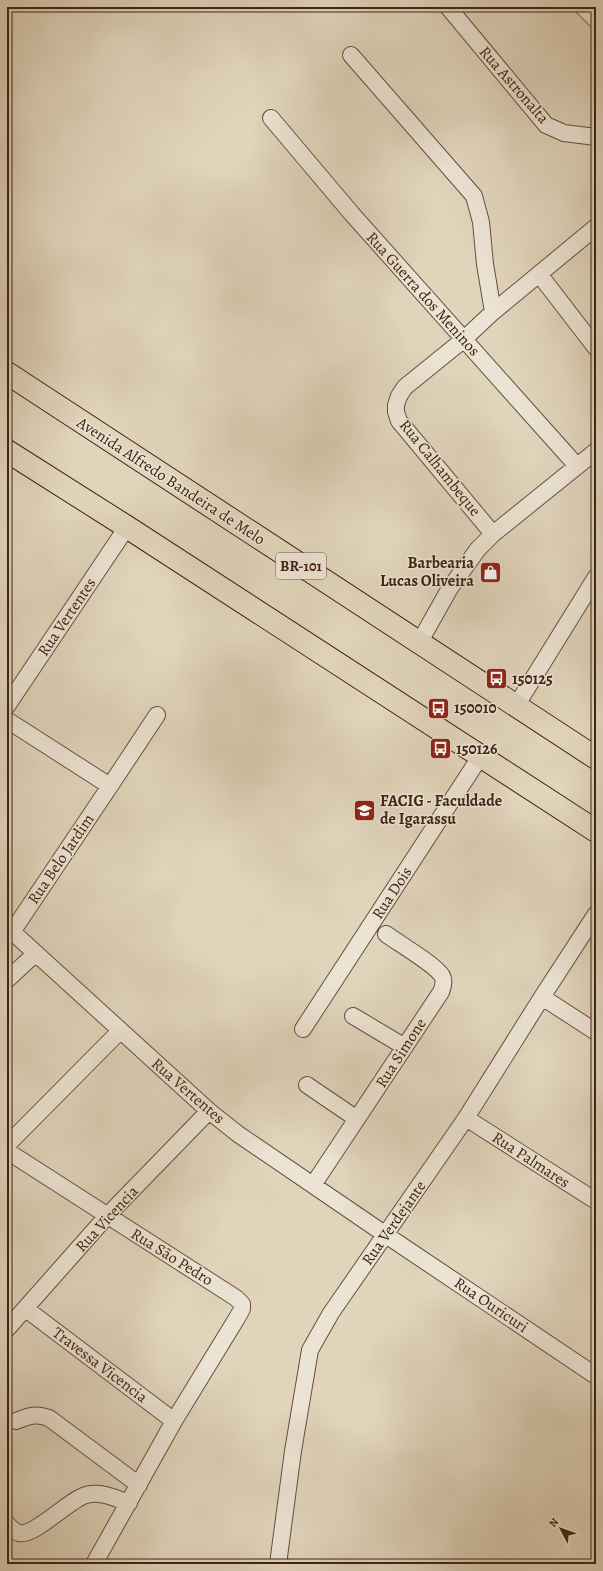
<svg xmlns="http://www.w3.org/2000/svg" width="603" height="1571" viewBox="0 0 603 1571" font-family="Alegreya,serif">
  <rect width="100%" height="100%" fill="#e0d4bb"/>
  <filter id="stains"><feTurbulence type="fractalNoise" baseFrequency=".005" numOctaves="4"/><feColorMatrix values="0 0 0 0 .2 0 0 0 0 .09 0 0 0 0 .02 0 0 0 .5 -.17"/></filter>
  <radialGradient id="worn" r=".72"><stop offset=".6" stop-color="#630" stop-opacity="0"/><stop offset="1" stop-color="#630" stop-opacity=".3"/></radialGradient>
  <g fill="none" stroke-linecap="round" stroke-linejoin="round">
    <defs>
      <path id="street" d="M448 7 546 125 564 133 596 137
        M583 7 596 20
        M351 55 474 196 481 222 485 264 493 312
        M271 118 352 214 577 466
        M539 274 596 348
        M493 534 399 421 396 412V405L399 396 405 387 463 340 493 312 596 227
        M419 643 450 588 478 549 493 534 596 451
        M7 706 127 527
        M516 706 596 577
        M7 720 110 786 157 715
        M7 927 209 1111 238 1134 386 1235 596 1376
        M12 932 110 786
        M7 980 36 953
        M542 997 596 1032
        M353 1016 405 1047
        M303 1029 480 757
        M307 1085 357 1119
        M466 1118 596 1201
        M7 1145 120 1031
        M7 1151 236 1298 242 1304V1309L237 1318 174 1421 94 1564
        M313 1185 441 992C443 987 445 981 442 976 436 965 398 943 386 934
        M26 1309 174 1421
        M7 1329 107 1216 209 1111
        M16 1421C29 1416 35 1413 49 1418L139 1485
        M7 1524C10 1527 15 1532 19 1533 34 1537 70 1499 86 1495 101 1491 115 1498 129 1503
        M278 1564 293 1451 310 1350 331 1313 466 1118 542 997 596 914"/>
      <path id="highway" d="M7 373 596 758
        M7 451 127 527 596 831"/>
    </defs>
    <!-- street casing -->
    <use href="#street" stroke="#684e3e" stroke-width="18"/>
    <!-- highway casing -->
    <use href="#highway" stroke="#402215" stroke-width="24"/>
    <!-- street -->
    <use href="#street" stroke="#ebe3d3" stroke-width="16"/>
    <!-- highway -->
    <use href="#highway" stroke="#e0d4bb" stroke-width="22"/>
  </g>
  <!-- icons -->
  <defs>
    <symbol id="shop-square" viewBox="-11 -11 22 22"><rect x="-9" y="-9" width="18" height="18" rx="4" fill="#8f2418" stroke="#ebe3d3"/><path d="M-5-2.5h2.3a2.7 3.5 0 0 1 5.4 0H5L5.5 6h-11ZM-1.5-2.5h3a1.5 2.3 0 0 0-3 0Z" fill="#fff"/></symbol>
    <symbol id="bus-square" viewBox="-11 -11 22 22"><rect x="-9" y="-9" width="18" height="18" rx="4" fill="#8f2418" stroke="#ebe3d3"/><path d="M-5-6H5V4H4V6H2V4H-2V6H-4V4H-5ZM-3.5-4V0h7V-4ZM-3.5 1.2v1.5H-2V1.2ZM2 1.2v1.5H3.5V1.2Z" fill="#fff"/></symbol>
    <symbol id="university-square" viewBox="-11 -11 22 22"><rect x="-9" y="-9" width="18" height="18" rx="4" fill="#8f2418" stroke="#ebe3d3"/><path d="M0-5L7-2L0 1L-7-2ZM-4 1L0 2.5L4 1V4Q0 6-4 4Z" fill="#fff"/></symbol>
  </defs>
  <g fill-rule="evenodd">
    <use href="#shop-square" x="478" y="560" width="25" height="25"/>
    <use href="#bus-square" x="484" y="666" width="25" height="25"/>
    <use href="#bus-square" x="426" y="696" width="25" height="25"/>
    <use href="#bus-square" x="428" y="736" width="25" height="25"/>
    <use href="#university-square" x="352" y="798" width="25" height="25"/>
  </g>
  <g text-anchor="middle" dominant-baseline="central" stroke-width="3" stroke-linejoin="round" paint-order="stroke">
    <!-- shield labels -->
    <rect fill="#ebe3d3" stroke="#735c4e" stroke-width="1" x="276" y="553" width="50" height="26" rx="3"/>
    <g font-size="15" font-weight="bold" fill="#402215">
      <text x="301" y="566">BR-101</text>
    </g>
    <!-- street labels -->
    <g font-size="16" fill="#402215" stroke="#ebe3d3">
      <text transform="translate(514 85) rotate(49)">Rua Astronalta</text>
      <text transform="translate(423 294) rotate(48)">Rua Guerra dos Meninos</text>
      <text transform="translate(440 468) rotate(51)">Rua Calhambeque</text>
      <text transform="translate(171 481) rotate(33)">Avenida Alfredo Bandeira de Melo</text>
      <text transform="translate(67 617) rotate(-56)">Rua Vertentes</text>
      <text transform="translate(61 859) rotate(-56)">Rua Belo Jardim</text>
      <text transform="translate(392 893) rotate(-57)">Rua Dois</text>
      <text transform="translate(401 1053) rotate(-57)">Rua Simone</text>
      <text transform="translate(188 1091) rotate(41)">Rua Vertentes</text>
      <text transform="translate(531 1160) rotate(33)">Rua Palmares</text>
      <text transform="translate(107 1219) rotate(-47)">Rua Vicencia</text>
      <text transform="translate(394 1223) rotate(-55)">Rua Verdejante</text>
      <text transform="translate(172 1257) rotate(32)">Rua São Pedro</text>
      <text transform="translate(491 1305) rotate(34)">Rua Ouricuri</text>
      <text transform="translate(100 1365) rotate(37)">Travessa Vicencia</text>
    </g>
    <!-- poi labels -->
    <g font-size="16" font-weight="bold" fill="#402215" stroke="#ebe3d3" text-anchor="start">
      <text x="474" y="563" text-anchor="end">Barbearia<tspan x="474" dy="18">Lucas Oliveira</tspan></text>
      <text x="512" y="679">150125</text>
      <text x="454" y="708">150010</text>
      <text x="456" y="749">150126</text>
      <text x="380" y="801">FACIG - Faculdade<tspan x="380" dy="18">de Igarassu</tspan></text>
    </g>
  </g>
  <!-- margin -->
  <rect width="603" height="1571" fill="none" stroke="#e0d4bb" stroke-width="24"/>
  <rect x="8" y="8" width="587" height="1555" fill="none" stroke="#402215" stroke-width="2"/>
  <rect x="12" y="12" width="579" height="1547" fill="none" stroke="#402215"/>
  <!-- north arrow -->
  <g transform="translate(561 1529) rotate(311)" stroke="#ebe3d3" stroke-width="3" paint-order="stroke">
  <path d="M0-3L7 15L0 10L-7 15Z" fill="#402215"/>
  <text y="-6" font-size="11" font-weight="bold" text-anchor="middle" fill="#402215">N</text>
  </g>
  <rect width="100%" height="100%" filter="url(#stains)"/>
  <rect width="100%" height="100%" fill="url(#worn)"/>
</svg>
